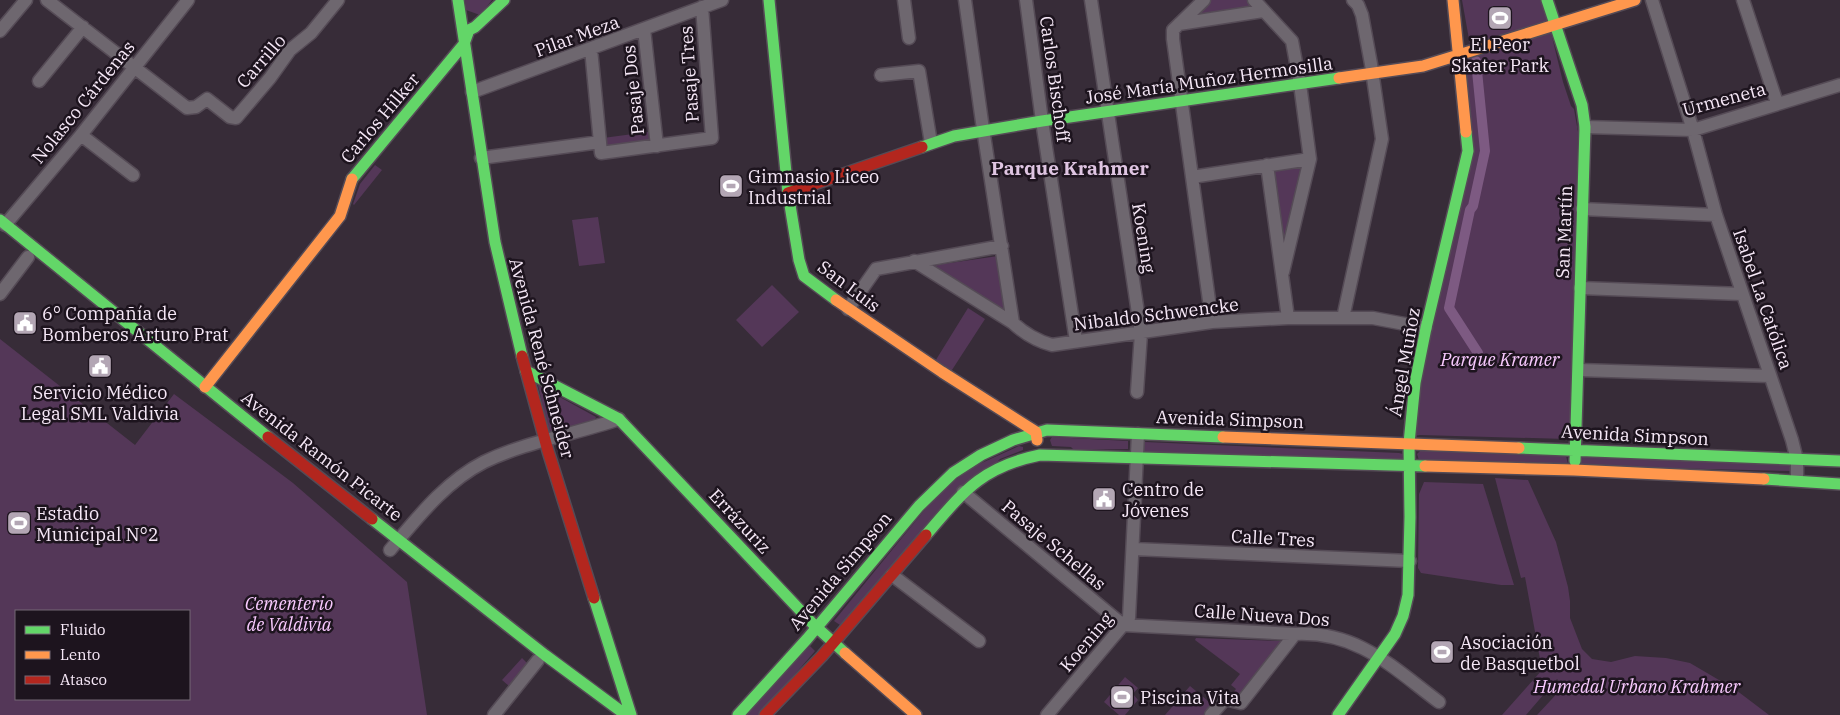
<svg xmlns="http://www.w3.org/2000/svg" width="1840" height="715" viewBox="0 0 1840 715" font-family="'IBM Plex Serif',serif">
  <rect width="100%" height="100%" fill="#372c38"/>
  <!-- green -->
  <path fill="#543758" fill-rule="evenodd" d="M465 0H492L480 15 466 10Z
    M1210 0H1252L1257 6 1193 19Z
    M1462 0H1543L1563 82 1571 106 1574 109 1578 132 1570 439H1567L1420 435 1413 436 1420 375 1474 149 1465 63 1472 56Z
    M648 132 650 145 604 151 603 138Z
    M375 165 382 170 354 205 353 204 360 184Z
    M1305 166 1285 249 1271 172 1274 167Z
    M598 217 605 263 579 266 572 220Z
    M998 256 1011 315 934 269 936 265Z
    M772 285 799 312 762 347 736 320Z
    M968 308 985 319 950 373 934 363Z
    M0 339 135 445 174 394 293 483 407 582 427 715H0ZM189 611V699H16V611Z
    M538 385 596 417 593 424 549 436Z
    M1052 437 1128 441V449L1074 450 1071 447 1052 446 1050 440Z
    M1145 442 1399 453 1403 454 1402 459 1144 452 1142 444Z
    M1019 446 1023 447V450L1000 459 840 625 834 621 941 490 975 466Z
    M1421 450 1566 456 1568 464 1419 460 1417 454Z
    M1579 456 1789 465 1792 471 1579 466Z
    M1495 478 1528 480 1556 542 1568 587 1570 601V618L1582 649 1592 659 1611 662 1635 656 1666 658 1690 663 1736 690 1769 715H1537L1564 686 1557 679 1526 715H1502L1542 670 1525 577 1521 578Z
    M1424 482 1483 484 1514 585H1501L1421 573 1418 568 1419 494Z
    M1196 638 1280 641 1282 645 1241 699 1232 697V694L1236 689 1231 685 1240 674 1195 640Z
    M810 646 815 651 760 715H742Z
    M522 658 527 663 528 666 509 686 502 680Z
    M1125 677 1138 688 1133 694 1138 700 1125 715H1119L1104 702Z
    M1190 686 1214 706 1207 715H1165Z"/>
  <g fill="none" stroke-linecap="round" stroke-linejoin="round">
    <!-- canal -->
    <path stroke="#7d5a82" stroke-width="10" d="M1476 61 1485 151 1473 206 1470 210 1449 308 1478 353"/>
    <defs>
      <path id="street" d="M47 0 187 108 196 107 207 99 230 117 236 118 270 78 290 50 311 33 338 0
        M904 0 909 38
        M965 0 982 122 1013 323
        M1026 0 1042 121 1076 341
        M1091 0 1141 333 1137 392
        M1204 0 1173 30V39L1212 322
        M1254 0 1292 41 1300 84 1310 159 1283 272
        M1652 0 1693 130 1716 215 1792 440 1797 460V480
        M1743 0 1777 103
        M1179 24 1263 11
        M644 29 657 146
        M0 31 26 0
        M591 49 601 153 712 138 702 7
        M881 75 919 71 931 143
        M39 81 83 27
        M472 92 722 0
        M1585 127 1693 130 1840 85
        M81 135 133 175
        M481 158 600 142
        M1267 165 1288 318
        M1192 177 1310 159
        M1582 209 1716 215
        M5 225 81 135 188 0
        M914 261 1013 323C1025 334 1037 341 1052 345L1212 322 1288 318H1373L1426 328
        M1580 288 1742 294
        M0 294 28 257
        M848 309 876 269 1002 246
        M1343 318 1382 139 1371 64 1362 15 1358 5 1353 0
        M1579 370 1770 376
        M963 492 1123 625 1295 634C1358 631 1392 667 1439 702
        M1134 549 1410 561
        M390 550C418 517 445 482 484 462 525 442 576 434 619 419
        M892 575 979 641
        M494 715 538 660
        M1047 715 1129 618 1138 434
        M1211 715 1225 699 1241 703 1295 634"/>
      <path id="fast" d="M458 0 495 242 522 356
        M769 0 788 193 799 260 804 276 836 300
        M1547 0 1582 105 1585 127 1575 461
        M922 147 954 136 1042 121 1339 78
        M352 179 464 44 469 30 475 27 504 0
        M0 220 268 437
        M526 371 619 419 813 624 845 653
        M1519 448 1840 461
        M1764 479 1840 484
        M372 519 545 655 626 715
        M926 535C963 492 981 467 1040 455L1425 466
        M594 598 631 715
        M738 715 807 639 919 506 953 473 981 455 1013 440 1047 430 1223 437
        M1338 715 1395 634 1403 616 1408 595 1410 517 1409 443 1415 383 1426 328 1468 151 1466 132"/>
      <path id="slow" d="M1453 0 1466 132
        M1339 78 1423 66 1635 0
        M836 300 942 372 1036 432 1037 440
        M205 387 340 216 352 179
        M1223 437 1519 448
        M1425 466 1574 470 1764 479
        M845 653 916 715"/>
      <path id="jam" d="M788 193 922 147
        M522 356 548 451 594 598
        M268 437 372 519
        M765 715 822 656 926 535"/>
    </defs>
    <!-- street casing -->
    <use href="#street" stroke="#554b56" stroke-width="15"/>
    <!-- fast casing -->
    <use href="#fast" stroke="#554b56" stroke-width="14"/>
    <!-- slow casing -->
    <use href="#slow" stroke="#554b56" stroke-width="14"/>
    <!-- jam casing -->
    <use href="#jam" stroke="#554b56" stroke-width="14"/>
    <!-- street -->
    <use href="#street" stroke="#6e676f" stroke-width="12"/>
    <!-- fast -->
    <use href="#fast" stroke="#63d668" stroke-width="11"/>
    <!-- slow -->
    <use href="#slow" stroke="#ff974d" stroke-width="11"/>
    <!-- jam -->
    <use href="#jam" stroke="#b3261e" stroke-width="11"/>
  </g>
  <!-- icons -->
  <defs>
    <symbol id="stadium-square" viewBox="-11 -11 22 22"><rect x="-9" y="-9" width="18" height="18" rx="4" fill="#b3a6b4" stroke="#1d141e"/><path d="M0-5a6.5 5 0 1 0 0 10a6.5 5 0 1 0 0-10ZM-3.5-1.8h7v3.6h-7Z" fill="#fff"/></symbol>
    <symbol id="civic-square" viewBox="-11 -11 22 22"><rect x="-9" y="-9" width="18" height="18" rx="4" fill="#b3a6b4" stroke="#1d141e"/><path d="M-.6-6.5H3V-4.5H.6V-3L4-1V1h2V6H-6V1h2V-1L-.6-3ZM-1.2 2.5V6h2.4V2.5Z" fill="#fff"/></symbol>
  </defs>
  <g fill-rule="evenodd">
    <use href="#stadium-square" x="1486" y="4" width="28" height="28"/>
    <use href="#stadium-square" x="717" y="172" width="28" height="28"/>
    <use href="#civic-square" x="11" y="309" width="28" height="28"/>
    <use href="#civic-square" x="86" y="352" width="28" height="28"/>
    <use href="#civic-square" x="1090" y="485" width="28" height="28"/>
    <use href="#stadium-square" x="5" y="509" width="28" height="28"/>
    <use href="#stadium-square" x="1428" y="638" width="28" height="28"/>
    <use href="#stadium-square" x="1108" y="683" width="28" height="28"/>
  </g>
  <g text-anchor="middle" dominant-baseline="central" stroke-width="5" stroke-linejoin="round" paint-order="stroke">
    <!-- street labels -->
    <g font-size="18" fill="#f6e8f7" stroke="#1d141e">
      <text transform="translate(577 36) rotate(-20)">Pilar Meza</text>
      <text transform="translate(261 61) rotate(-49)">Carrillo</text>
      <text transform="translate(689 74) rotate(-94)">Pasaje Tres</text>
      <text transform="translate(1055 79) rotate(82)">Carlos Bischoff</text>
      <text transform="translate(1209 80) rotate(-8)">José María Muñoz Hermosilla</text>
      <text transform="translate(633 90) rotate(-96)">Pasaje Dos</text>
      <text transform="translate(1724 99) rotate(-15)">Urmeneta</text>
      <text transform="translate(83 102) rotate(-51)">Nolasco Cárdenas</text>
      <text transform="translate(380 118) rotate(-50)">Carlos Hilker</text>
      <text transform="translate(1564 232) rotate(-88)">San Martín</text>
      <text transform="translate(1144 238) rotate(81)">Koening</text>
      <text transform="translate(849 286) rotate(37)">San Luis</text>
      <text transform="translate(1763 299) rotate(71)">Isabel La Católica</text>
      <text transform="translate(1156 314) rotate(-7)">Nibaldo Schwencke</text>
      <text transform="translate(542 358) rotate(75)">Avenida René Schneider</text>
      <text transform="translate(1404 362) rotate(-80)">Ángel Muñoz</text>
      <text transform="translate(1230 419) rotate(2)">Avenida Simpson</text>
      <text transform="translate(1635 435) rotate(3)">Avenida Simpson</text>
      <text transform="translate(322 456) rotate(38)">Avenida Ramón Picarte</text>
      <text transform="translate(740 521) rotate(47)">Errázuriz</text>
      <text transform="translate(1273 538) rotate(3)">Calle Tres</text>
      <text transform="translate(1054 545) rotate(40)">Pasaje Schellas</text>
      <text transform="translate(840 571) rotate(-50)">Avenida Simpson</text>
      <text transform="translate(1262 615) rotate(4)">Calle Nueva Dos</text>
      <text transform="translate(1086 642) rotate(-50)">Koening</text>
    </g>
    <!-- poi labels -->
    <g font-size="18" fill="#f6e8f7" stroke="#1d141e" text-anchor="start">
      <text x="1500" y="44" text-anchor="middle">El Peor<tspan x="1500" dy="21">Skater Park</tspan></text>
      <text x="748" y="176">Gimnasio Liceo<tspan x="748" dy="21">Industrial</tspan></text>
      <text x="42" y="313">6° Compañía de<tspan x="42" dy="21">Bomberos Arturo Prat</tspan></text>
      <text x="100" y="392" text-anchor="middle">Servicio Médico<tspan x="100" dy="21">Legal SML Valdivia</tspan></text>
      <text x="1122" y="489">Centro de<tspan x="1122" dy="21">Jóvenes</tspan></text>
      <text x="36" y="513">Estadio<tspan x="36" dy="21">Municipal N°2</tspan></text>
      <text x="1460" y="642">Asociación<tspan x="1460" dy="21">de Basquetbol</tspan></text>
      <text x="1140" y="697">Piscina Vita</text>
    </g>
    <!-- park labels -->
    <g font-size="18" font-style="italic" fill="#f9caff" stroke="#1d141e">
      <text x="1500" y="359">Parque Kramer</text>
      <text x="289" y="603">Cementerio<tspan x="289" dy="21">de Valdivia</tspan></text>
      <text x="1637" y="686">Humedal Urbano Krahmer</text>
    </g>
    <!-- neighbourhood labels -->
    <g font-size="19" font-weight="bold" fill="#dfc5e2" stroke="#1d141e">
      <text x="1070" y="168">Parque Krahmer</text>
    </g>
  </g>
  <!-- legend -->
  <rect x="15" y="610" width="175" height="90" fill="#1d141e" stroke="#746975"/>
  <rect x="25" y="626" width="25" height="8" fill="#63d668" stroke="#746975"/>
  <text x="60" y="635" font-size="15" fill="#f6e8f7">Fluido</text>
  <rect x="25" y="651" width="25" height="8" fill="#ff974d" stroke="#746975"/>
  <text x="60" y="660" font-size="15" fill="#f6e8f7">Lento</text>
  <rect x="25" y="676" width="25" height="8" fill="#b3261e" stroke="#746975"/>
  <text x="60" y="685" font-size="15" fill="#f6e8f7">Atasco</text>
</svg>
